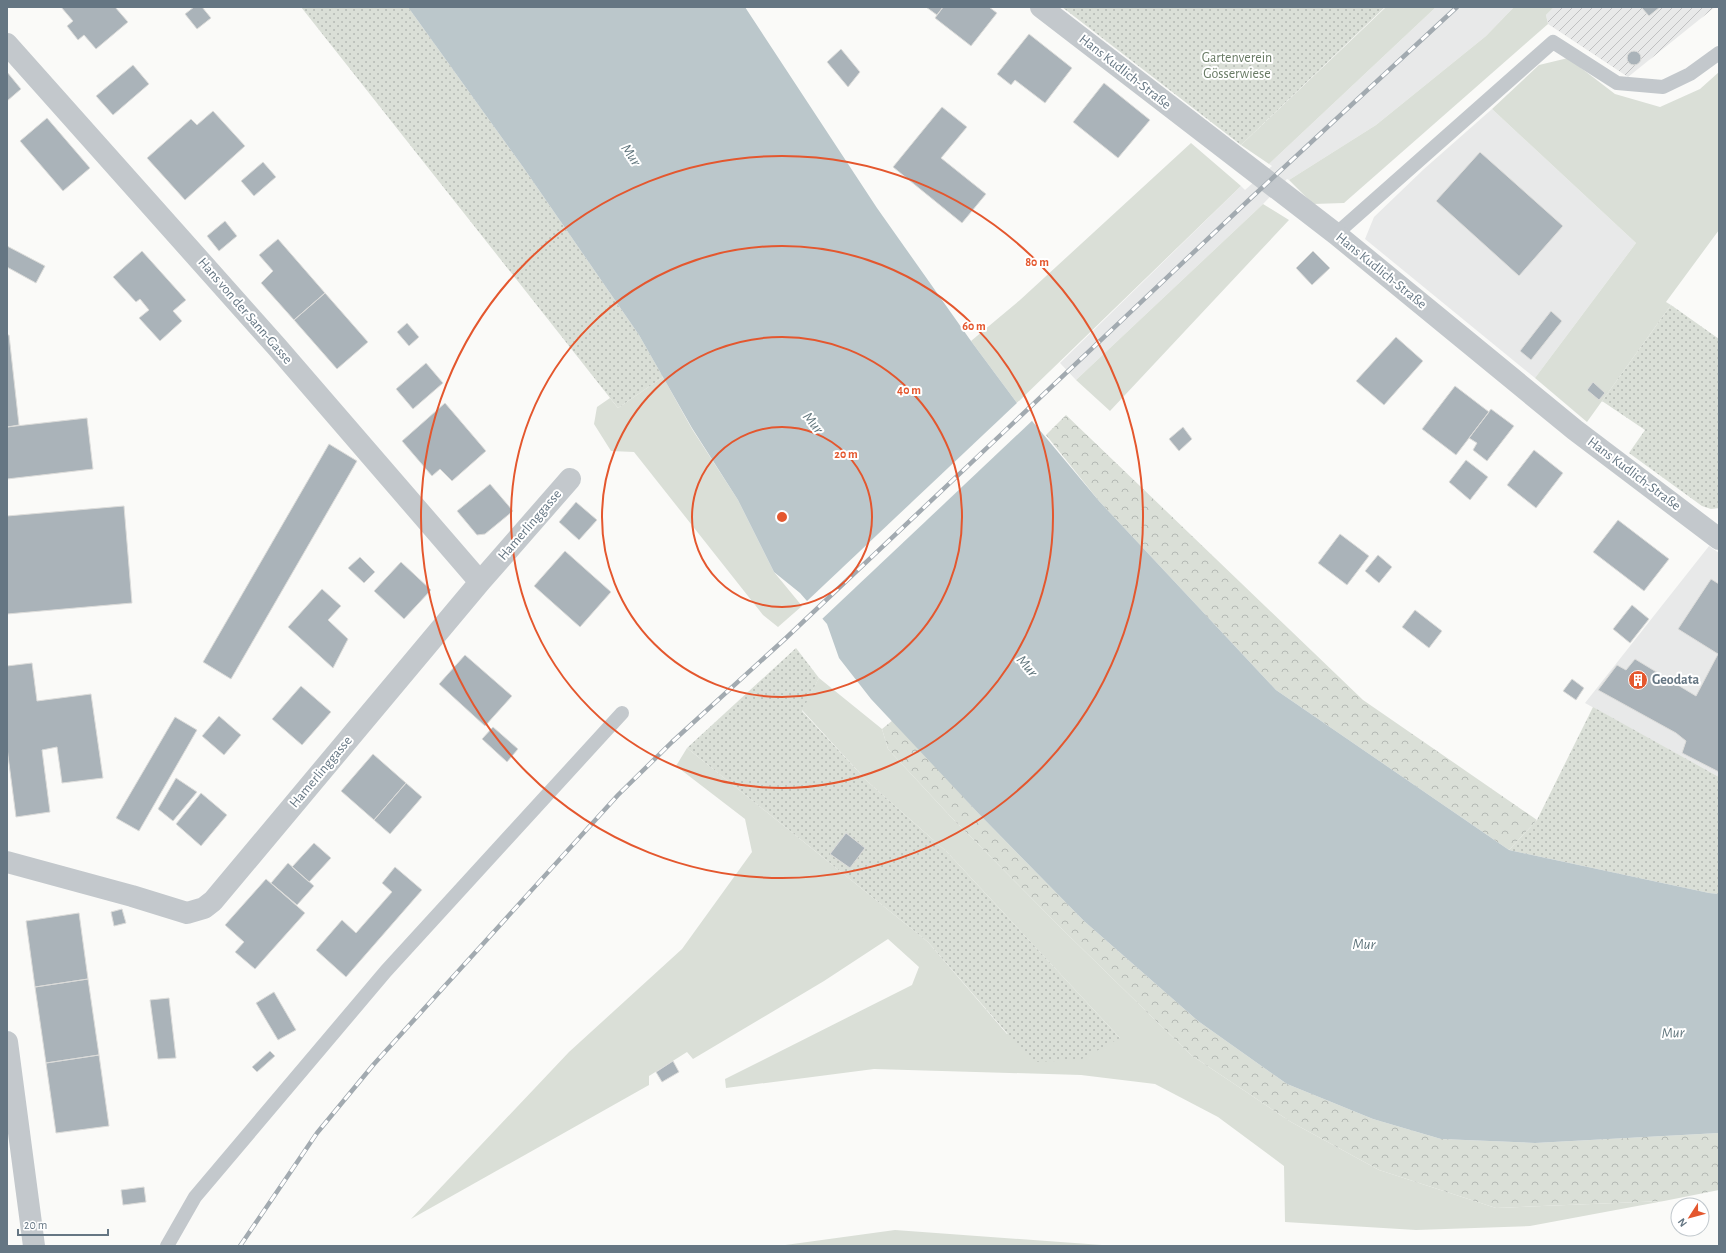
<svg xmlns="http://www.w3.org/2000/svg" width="1726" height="1253" viewBox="0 0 1726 1253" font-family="'Alegreya Sans',sans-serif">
  <defs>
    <pattern id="industrial-furrows" width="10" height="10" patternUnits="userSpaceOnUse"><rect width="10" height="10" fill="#e8e9e9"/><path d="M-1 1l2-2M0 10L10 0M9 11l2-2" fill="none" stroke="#c0c1c2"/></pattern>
    <pattern id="forest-crowns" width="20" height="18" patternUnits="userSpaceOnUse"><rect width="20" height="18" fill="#dadfd7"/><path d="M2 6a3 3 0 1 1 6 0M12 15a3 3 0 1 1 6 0" fill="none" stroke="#b4b9b4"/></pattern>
    <pattern id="garden-dots" width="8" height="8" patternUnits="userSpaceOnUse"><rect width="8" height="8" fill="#dadfd7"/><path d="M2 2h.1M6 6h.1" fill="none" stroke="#b4b9b4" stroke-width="1.8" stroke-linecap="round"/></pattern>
  </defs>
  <rect width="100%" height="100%" fill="#fafaf8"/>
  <!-- built -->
  <path fill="#e8e9e9" d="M1436 7H1514L1486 36 1376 125 1289 180 1287 179 1263 204 1076 380 1060 363 1241 186 1245 190 1272 166 1269 164Z
    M1492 109 1636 243 1535 378 1365 239 1374 217 1424 169Z
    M1709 546 1719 553V777L1585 703Z"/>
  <!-- industrial -->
  <path fill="url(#industrial-furrows)" d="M1554 7H1715L1628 77 1548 24 1546 15Z"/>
  <!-- grass -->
  <path fill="#dadfd7" d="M1386 7H1436L1269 164 1241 145Z
    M1514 7H1554L1546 15 1548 24 1344 203 1313 204 1289 180 1376 125 1486 36Z
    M1568 58 1615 94 1660 107 1700 89 1719 72V230L1666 302 1671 305 1587 422 1535 378 1636 243 1492 109 1539 65Z
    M1191 143 1241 186 1017 403 971 341 1020 300Z
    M1263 204 1289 220 1110 411 1076 380Z
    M663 377 692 429 738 500 774 572 802 606 778 627 763 615 634 452 611 451 594 424 597 407 610 398 618 408Z
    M819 678 882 729 888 749 951 817 1062 929 1191 1055 1291 1122 1379 1170 1496 1208 1664 1201 1530 1226 1416 1230 1285 1222 1284 1166 1218 1117 1155 1084 1081 1075 874 1069 726 1088 725 1079 912 985 919 967 888 939 824 981 693 1059 687 1052 649 1076V1085L411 1219 569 1052 682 949 752 852 745 819 676 766 687 748 928 942 1007 1034 1120 1038 947 852 868 782 802 710Z
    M895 1230 1102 1245 1107 1246H778Z"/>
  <!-- forest -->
  <path fill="url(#forest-crowns)" d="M1066 415 1363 700 1537 820 1509 850 1276 690 1099 501 1046 435Z
    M893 720 980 815 1084 921 1198 1021 1287 1084 1373 1119 1441 1139 1535 1143 1719 1133V1190L1664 1201 1496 1208 1379 1170 1291 1122 1191 1055 1062 929 951 817 888 749 882 729Z"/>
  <!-- garden -->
  <path fill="url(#garden-dots)" d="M301 7H408L523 167 639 335 663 377 618 408Z
    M1062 7H1385L1241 145Z
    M1671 305 1719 339V508L1711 509 1702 506 1629 453 1645 430 1602 401Z
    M796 648 819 678 802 711 868 782 947 852 1120 1038 1080 1060 1032 1062 928 942 687 748Z
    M1593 707 1719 777V894L1709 893 1509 850 1537 820Z"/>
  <!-- water -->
  <path fill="#bbc7cb" d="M408 7H745L877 208 971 341 1017 403 1099 501 1276 690 1509 850 1709 893 1719 894V1133L1535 1143 1441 1139 1373 1119 1287 1084 1198 1021 1084 921 980 815 871 699 839 658 827 624 800 593 774 572 738 500 692 428 639 335 523 167Z"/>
  <!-- pier -->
  <path fill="#fafaf8" d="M1019 401 1034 419 821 620 806 602Z"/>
  <!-- building -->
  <path fill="#aab3b9" stroke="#dcdcda" d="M61 7H115L128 22 96 49 84 35 78 40 67 26 73 21Z
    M194 7H202L211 18 197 29 185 14Z
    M926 7H943L937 15Z
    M943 7H989L997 13 971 46 935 18Z
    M1641 7H1660L1649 16Z
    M1029 34 1072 68 1045 103 1015 80 1011 85 997 74Z
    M841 49 860 72 848 87 827 62Z
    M1627 58a7 7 0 1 1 14 0a7 7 0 1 1-14 0Z
    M133 65 149 84 113 115 96 96Z
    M7 72 21 89 7 101Z
    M1104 83 1150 120 1118 158 1073 122Z
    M942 107 967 127 941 158 986 194 962 223 893 167Z
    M213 111 245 146 185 200 147 158 191 119 197 125Z
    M47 118 90 168 63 191 20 141Z
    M1480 152 1563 226 1519 276 1436 201Z
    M263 162 276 177 254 196 241 181Z
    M225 221 237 236 219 251 207 236Z
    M278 239 325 293 294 320 261 283 273 271 259 255Z
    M7 246 45 266 36 283 7 267Z
    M142 251 186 300 173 311 182 321 160 341 139 318 149 310 140 299 136 302 113 277Z
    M1313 251 1330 268 1312 285 1296 268Z
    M325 293 368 342 337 369 294 320Z
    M1551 311 1562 321 1531 360 1520 351Z
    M407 323 419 337 409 346 397 332Z
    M7 335H9L19 425 7 427Z
    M1396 337 1423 361 1384 405 1356 381Z
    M426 363 443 383 413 409 396 389Z
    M1593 382 1605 393 1599 400 1587 390Z
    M1455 386 1489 412 1456 455 1422 429Z
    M445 403 486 451 452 481 440 469 432 476 402 441Z
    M1491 409 1514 426 1487 461 1473 450 1477 443 1469 438Z
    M87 418 93 469 7 479V427Z
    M1183 427 1192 439 1179 451 1169 439Z
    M329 444 357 461 231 679 203 662Z
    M1534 450 1563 473 1536 508 1507 485Z
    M1466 460 1488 477 1470 500 1449 482Z
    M490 484 513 511 485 534 477 535 457 511Z
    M576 502 597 520 579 540 559 522Z
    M124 506 132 603 7 614V516Z
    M1618 520 1669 559 1644 591 1593 552Z
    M1340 534 1369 556 1347 585 1318 563Z
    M565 551 611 592 580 627 534 586Z
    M1378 555 1392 567 1379 583 1365 571Z
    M360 557 375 572 364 583 348 568Z
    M401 562 431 590 404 619 374 591Z
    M1711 579 1719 584V772L1682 753 1686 741 1676 733 1598 690 1617 665 1626 670 1635 659 1696 696 1718 654 1678 629Z
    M322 589 341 606 328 620 348 639 333 668 288 627Z
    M1632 605 1649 619 1630 643 1613 629Z
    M1415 610 1442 631 1429 648 1402 627Z
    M465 655 512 696 485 726 439 684Z
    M32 663 37 701 91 694 103 778 62 783 57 747 42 750 50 812 16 817 7 748V666Z
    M1572 679 1584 688 1576 700 1563 691Z
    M301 686 331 712 302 745 272 719Z
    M219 716 241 735 224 755 202 736Z
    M175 717 197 730 139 831 116 818Z
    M493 727 518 749 507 762 482 739Z
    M373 754 406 783 374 820 341 791Z
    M176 778 197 792 173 821 158 809Z
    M406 783 422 797 390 834 374 820Z
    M201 793 227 815 201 846 176 824Z
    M846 833 865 848 850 868 830 854Z
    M314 843 331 858 309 882 292 867Z
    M288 863 314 886 297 905 271 883Z
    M395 867 422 890 346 977 316 950 342 920 356 933 392 892 382 883Z
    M266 879 305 913 255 969 235 952 244 942 225 925Z
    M122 909 126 923 114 926 111 912Z
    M79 913 88 979 35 987 26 921Z
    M88 979 99 1055 46 1063 35 987Z
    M274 992 296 1030 278 1040 256 1003Z
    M169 998 176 1058 158 1059 150 1000Z
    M270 1051 275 1056 257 1072 252 1067Z
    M99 1055 109 1126 56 1133 46 1063Z
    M673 1061 679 1072 662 1082 656 1072Z
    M144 1187 146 1202 123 1205 121 1190Z"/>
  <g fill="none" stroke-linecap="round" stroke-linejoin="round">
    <!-- service -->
    <path stroke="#c3c8cc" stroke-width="14" d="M1336 234 1553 42 1617 83 1663 87 1690 74 1719 53
      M167 1246 195 1197 386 971 622 713"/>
    <!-- minor -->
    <path stroke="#c3c8cc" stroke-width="22" d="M1041 7 1336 234 1575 430 1719 539
      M7 44 277 347 480 582
      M7 862 132 896 187 913 204 908 213 901 480 582 570 479"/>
    <!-- tertiary -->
    <path stroke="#c3c8cc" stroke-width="22" d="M7 1042 34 1246"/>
    <defs>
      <path id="rail" d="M240 1246 317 1133 374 1064 618 795 672 742 786 638 1251 198 1457 7"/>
    </defs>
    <!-- rail casing -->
    <use href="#rail" stroke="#a2aab0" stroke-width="4.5"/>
    <!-- rail -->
    <use href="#rail" stroke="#fff" stroke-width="3" stroke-dasharray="9" stroke-linecap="butt"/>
  </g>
  <!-- distance rings -->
  <g fill="none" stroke="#e4572e" stroke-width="2">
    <circle cx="782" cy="517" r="90"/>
    <circle cx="782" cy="517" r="180"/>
    <circle cx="782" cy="517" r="271"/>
    <circle cx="782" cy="517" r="361"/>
  </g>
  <!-- icons -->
  <defs>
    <symbol id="building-disc" viewBox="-11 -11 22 22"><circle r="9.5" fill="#e4572e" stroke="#fff"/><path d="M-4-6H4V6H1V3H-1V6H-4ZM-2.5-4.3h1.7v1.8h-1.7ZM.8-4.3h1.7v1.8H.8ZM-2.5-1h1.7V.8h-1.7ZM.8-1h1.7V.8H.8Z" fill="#fff"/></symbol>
  </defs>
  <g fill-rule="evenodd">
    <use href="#building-disc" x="1627" y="669" width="22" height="22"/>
  </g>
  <g text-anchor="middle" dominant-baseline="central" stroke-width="4" stroke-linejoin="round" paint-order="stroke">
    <!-- park labels -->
    <g font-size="14" fill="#687a64" stroke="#fff">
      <text x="1237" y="58">Gartenverein<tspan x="1237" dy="16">Gösserwiese</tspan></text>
    </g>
    <!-- street labels -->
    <g font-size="14" fill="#657683" stroke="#fff">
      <text transform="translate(1125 72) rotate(38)">Hans Kudlich-Straße</text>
      <text transform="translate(1381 271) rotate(39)">Hans Kudlich-Straße</text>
      <text transform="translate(245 311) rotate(49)">Hans von der Sann-Gasse</text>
      <text transform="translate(1634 474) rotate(37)">Hans Kudlich-Straße</text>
      <text transform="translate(530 525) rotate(-49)">Hamerlinggasse</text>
      <text transform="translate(321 772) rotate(-50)">Hamerlinggasse</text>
    </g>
    <!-- poi labels -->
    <g font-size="14" font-weight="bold" fill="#657683" stroke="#fff" text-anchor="start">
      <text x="1652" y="680">Geodata</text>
    </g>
    <!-- water labels -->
    <g font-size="15" font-style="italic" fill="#60757c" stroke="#fff">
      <text transform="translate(631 155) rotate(56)">Mur</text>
      <text transform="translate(813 423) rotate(50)">Mur</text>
      <text transform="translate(1027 666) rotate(49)">Mur</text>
      <text x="1364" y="944">Mur</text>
      <text transform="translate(1673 1033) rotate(-3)">Mur</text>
    </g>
  </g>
  <circle cx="782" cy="517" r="6" fill="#e4572e" stroke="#fff" stroke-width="2"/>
  <g font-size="12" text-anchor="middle" font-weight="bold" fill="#e4572e" stroke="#fff" stroke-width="4" stroke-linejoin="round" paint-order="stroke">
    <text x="1037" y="266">80 m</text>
    <text x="974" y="330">60 m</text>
    <text x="909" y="394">40 m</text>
    <text x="846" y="458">20 m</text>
  </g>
  <!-- border -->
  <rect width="1726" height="1253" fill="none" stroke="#657683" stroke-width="16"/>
  <!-- north arrow -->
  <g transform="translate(1690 1217) rotate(234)"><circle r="19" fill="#ffffff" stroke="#c1c8cd"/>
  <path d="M0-3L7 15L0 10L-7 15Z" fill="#e4572e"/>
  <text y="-6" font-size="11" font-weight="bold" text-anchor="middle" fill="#657683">N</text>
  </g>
  <!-- scale -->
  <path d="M18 1229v6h90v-6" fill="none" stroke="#657683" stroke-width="2"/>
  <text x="24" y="1229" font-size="12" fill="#657683" stroke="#ffffff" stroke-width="3" paint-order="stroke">20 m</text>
</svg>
